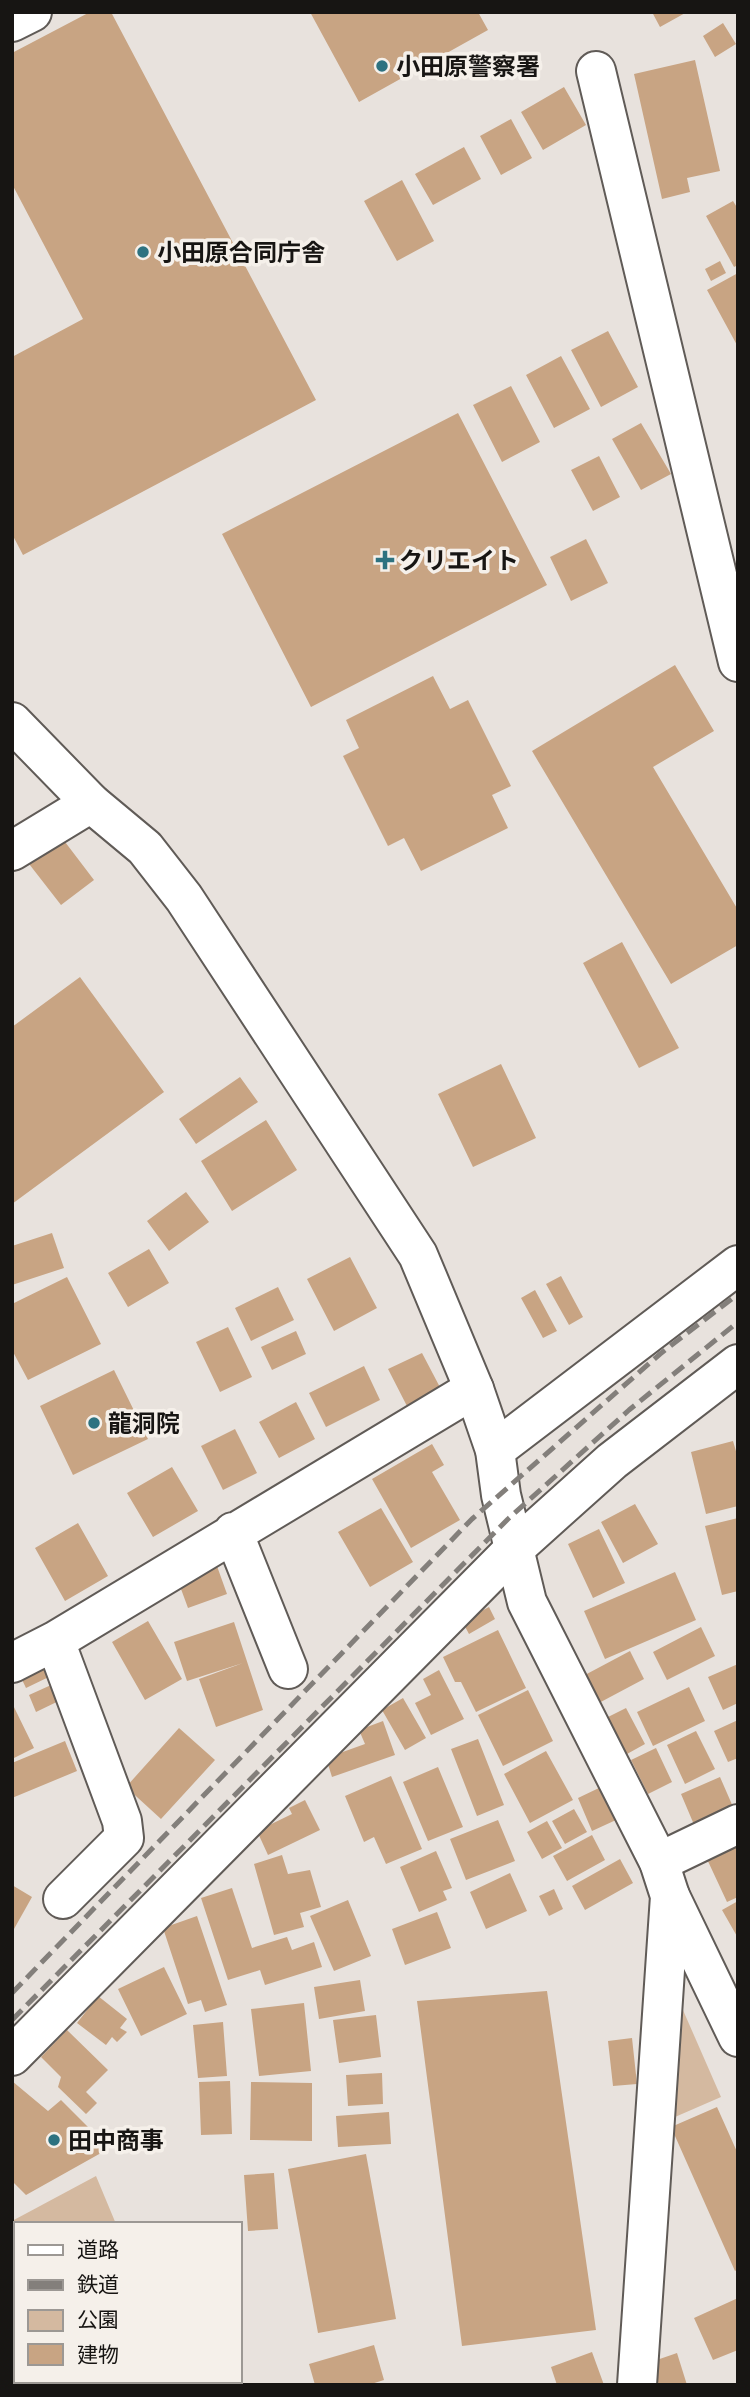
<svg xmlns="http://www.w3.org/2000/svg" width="750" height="2397" viewBox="0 0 750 2397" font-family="'PT Serif','Noto Sans JP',serif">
  <rect width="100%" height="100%" fill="#e8e2dd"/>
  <!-- green -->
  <path fill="#d4b9a0" d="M679 2001 721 2097 675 2117Z
    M96 2176 116 2224H16V2381H186L187 2385H12V2221Z"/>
  <!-- building -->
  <path fill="#c8a483" d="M90 12H111L316 400 23 555 12 534V357L83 319 12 184V53Z
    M310 12H478L488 30 359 102Z
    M652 12H687L660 27Z
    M723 23 736 44 715 57 703 36Z
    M695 60 720 171 687 178 690 192 662 199 634 74Z
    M564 87 586 125 543 150 521 112Z
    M511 119 532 158 501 175 480 136Z
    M464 147 481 179 433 205 415 174Z
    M402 180 434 241 397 261 364 201Z
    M733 201 738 209V265L734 267 706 216Z
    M720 261 726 273 711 281 705 269Z
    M738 273V347L707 290Z
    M608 331 638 387 601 407 571 350Z
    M561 356 590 409 554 428 526 375Z
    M511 386 540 442 502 462 473 405Z
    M458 413 547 585 311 707 222 534Z
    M641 423 671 474 641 490 612 439Z
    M599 456 620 497 593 511 571 470Z
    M586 539 608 583 571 601 550 557Z
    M675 665 714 731 653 767 738 910V945L671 984 532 751Z
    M433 676 450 709 468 700 511 786 492 795 508 828 421 871 404 838 388 846 343 756 359 748 346 720Z
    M59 834 94 880 61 905 26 860Z
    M622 942 679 1048 639 1068 583 963Z
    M80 977 164 1092 12 1204V1027Z
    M501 1064 536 1138 473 1167 438 1094Z
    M240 1077 258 1102 196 1144 179 1119Z
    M266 1120 297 1170 232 1211 201 1161Z
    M186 1192 209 1222 169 1251 147 1221Z
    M52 1233 64 1268 12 1285V1246Z
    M149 1249 169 1283 128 1307 108 1273Z
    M350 1257 377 1308 334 1331 307 1279Z
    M561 1276 583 1317 569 1325 546 1284Z
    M67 1277 101 1344 28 1380 12 1350V1304Z
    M278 1287 294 1320 251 1341 235 1308Z
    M535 1290 557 1331 543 1338 521 1298Z
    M228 1327 252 1377 220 1392 196 1342Z
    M296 1331 306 1354 272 1370 261 1347Z
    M422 1353 443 1393 409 1410 388 1369Z
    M364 1366 380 1400 326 1427 309 1393Z
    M114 1370 148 1439 73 1475 40 1406Z
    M296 1402 315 1439 279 1458 259 1422Z
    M235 1429 257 1473 223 1490 201 1446Z
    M733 1441 738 1458V1506L706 1514 691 1452Z
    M432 1444 444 1465 432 1472 460 1520 411 1548 372 1479Z
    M172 1467 198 1511 153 1537 127 1493Z
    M635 1504 658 1544 623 1563 601 1522Z
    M381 1508 413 1562 370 1587 338 1532Z
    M738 1518V1591L722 1595 705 1526Z
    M78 1523 108 1576 65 1601 35 1548Z
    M599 1529 625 1583 593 1598 568 1544Z
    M213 1555 227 1594 188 1608 174 1570Z
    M675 1572 696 1620 605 1659 584 1611Z
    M489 1607 495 1619 469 1634 462 1621Z
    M148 1621 182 1679 145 1700 112 1642Z
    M234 1622 263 1710 216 1727 199 1679 243 1663 187 1681 174 1642Z
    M701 1627 715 1656 667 1680 653 1652Z
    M498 1630 526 1688 476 1712 461 1682H455L443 1657Z
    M47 1650 57 1673 26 1688 15 1665Z
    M630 1651 644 1679 597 1704 583 1676Z
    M738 1664V1703L723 1710 708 1677Z
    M439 1670 464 1719 431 1735 415 1703 431 1695 423 1679Z
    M60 1681 67 1697 36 1712 29 1695Z
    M689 1687 705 1721 653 1746 637 1712Z
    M528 1690 553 1741 503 1766 478 1715Z
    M403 1698 426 1738 405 1750 382 1710Z
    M12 1703 34 1748 12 1759Z
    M626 1708 645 1744 627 1754 608 1717Z
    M738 1720V1758L728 1762 714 1731Z
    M383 1721 395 1755 332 1777 326 1758 365 1744 359 1730Z
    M179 1728 215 1760 161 1819 126 1787Z
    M696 1731 715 1769 685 1784 667 1745Z
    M478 1739 504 1805 477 1816 451 1749Z
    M65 1741 77 1771 12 1798V1763Z
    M656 1748 672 1782 648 1794 631 1760Z
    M546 1751 573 1800 530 1823 504 1774Z
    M438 1767 463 1827 428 1841 403 1782Z
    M391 1776 422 1849 386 1864 374 1837 364 1842 345 1796Z
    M720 1777 737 1816 698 1834 681 1794Z
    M601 1787 616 1820 592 1831 578 1798Z
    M305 1800 320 1830 268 1855 257 1831 292 1814 289 1808Z
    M574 1809 587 1832 565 1844 552 1821Z
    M498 1820 515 1861 466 1880 450 1839Z
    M547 1821 562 1848 542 1859 527 1832Z
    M592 1835 605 1860 567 1881 553 1856Z
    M738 1842V1897L727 1902 706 1857Z
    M436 1851 452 1888 443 1891 447 1900 419 1912 400 1867Z
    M282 1855 288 1874 310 1870 321 1907 300 1913 304 1927 274 1935 254 1864Z
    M620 1859 633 1883 585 1910 572 1886Z
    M510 1873 527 1911 486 1929 470 1892Z
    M12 1885 32 1897 14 1929 12 1928Z
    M232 1888 252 1948 287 1937 292 1950 314 1942 322 1967 265 1985 260 1970 228 1980 201 1898Z
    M554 1889 563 1909 549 1916 539 1896Z
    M348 1900 371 1956 334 1971 310 1916Z
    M738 1901V1938L722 1910Z
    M437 1912 451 1948 405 1965 392 1929Z
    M197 1916 227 2005 205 2012 201 2000 188 2004 163 1928Z
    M164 1967 187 2014 141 2036 118 1989Z
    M360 1980 365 2011 319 2019 314 1987Z
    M547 1991 596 2330 462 2346 417 2001Z
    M98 1996 127 2019 120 2028 127 2032 117 2042 112 2037 106 2045 77 2023Z
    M304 2003 311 2071 259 2076 251 2009Z
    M376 2015 381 2057 339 2063 333 2020Z
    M223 2022 227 2076 198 2078 193 2025Z
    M67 2030 108 2070 86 2092 97 2103 86 2114 58 2087 61 2077 41 2057Z
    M632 2038 637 2084 613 2086 608 2041Z
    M382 2073 383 2104 348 2106 346 2075Z
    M12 2081 48 2111 61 2100 89 2128 101 2153 26 2195 12 2181Z
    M230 2081 232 2134 201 2135 199 2082Z
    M251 2082 312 2083V2141L250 2140Z
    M717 2107 738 2154V2269L735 2271 671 2127Z
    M389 2112 391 2144 338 2147 336 2116Z
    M366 2154 396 2319 318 2333 288 2169Z
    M274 2173 278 2229 248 2231 244 2175Z
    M14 2266 16 2269V2363L12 2356Z
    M738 2298V2350L713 2360 694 2318Z
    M374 2345 384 2380 368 2385H315L309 2364Z
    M592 2352 604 2385H557L551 2367Z
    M677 2353 687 2385H659L651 2362Z
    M26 2381H78L80 2385H28Z"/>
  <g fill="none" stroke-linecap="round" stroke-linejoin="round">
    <defs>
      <path id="street" d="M12 22 32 12
        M596 71 738 662
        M12 851 91 803
        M495 1450 738 1265
        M233 1532 288 1669
        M55 1641 122 1821 124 1838 63 1899
        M12 1663 55 1641 474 1389
        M659 1862 738 1824
        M670 1896 738 2037
        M12 2056 515 1548 612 1461 738 1364"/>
      <path id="secondary" d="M12 722 91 803 145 848 184 898 418 1255 474 1389 495 1450 501 1495 527 1602 659 1862 670 1896 637 2385"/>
    </defs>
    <!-- street casing -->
    <use href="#street" stroke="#605b57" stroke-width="42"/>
    <!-- secondary casing -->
    <use href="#secondary" stroke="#605b57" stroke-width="42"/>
    <!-- street -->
    <use href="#street" stroke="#fff" stroke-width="38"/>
    <!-- secondary -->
    <use href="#secondary" stroke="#fff" stroke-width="38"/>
    <!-- rail -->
    <path stroke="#837f7b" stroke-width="5" stroke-dasharray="14 7" stroke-linecap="butt" d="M12 1993 472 1519 660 1354 738 1294
      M12 2020 508 1519 629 1410 738 1322"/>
  </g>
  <!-- markers -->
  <g fill="#2d7280" stroke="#f5f0ea" stroke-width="2.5">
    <circle cx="382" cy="66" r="7"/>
    <circle cx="143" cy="252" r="7"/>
    <path d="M381.5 549.5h7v7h7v7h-7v7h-7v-7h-7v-7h7z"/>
    <circle cx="94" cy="1423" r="7"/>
    <circle cx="54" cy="2140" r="7"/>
  </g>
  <g text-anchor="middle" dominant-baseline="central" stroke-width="7" stroke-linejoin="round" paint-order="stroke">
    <!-- poi labels -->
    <g font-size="24" font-weight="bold" fill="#171513" stroke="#f5f0ea" text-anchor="start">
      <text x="396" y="66">小田原警察署</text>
      <text x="157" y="252">小田原合同庁舎</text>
      <text x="399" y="560">クリエイト</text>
      <text x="108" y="1423">龍洞院</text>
      <text x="68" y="2140">田中商事</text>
    </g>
  </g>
  <!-- border -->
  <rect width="750" height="2397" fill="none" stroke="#171513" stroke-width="28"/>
  <!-- legend -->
  <rect x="14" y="2222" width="228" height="161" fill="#f5f0ea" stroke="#9c9894" stroke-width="2"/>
  <rect x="28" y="2245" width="35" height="10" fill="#ffffff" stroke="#9c9894" stroke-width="2"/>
  <text x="77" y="2257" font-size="21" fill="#171513">道路</text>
  <rect x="28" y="2280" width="35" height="10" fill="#837f7b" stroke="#9c9894" stroke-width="2"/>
  <text x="77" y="2292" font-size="21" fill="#171513">鉄道</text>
  <rect x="28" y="2310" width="35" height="21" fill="#d4b9a0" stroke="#9c9894" stroke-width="2"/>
  <text x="77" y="2327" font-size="21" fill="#171513">公園</text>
  <rect x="28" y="2344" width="35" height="21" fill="#c8a483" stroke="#9c9894" stroke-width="2"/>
  <text x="77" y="2362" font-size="21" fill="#171513">建物</text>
</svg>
